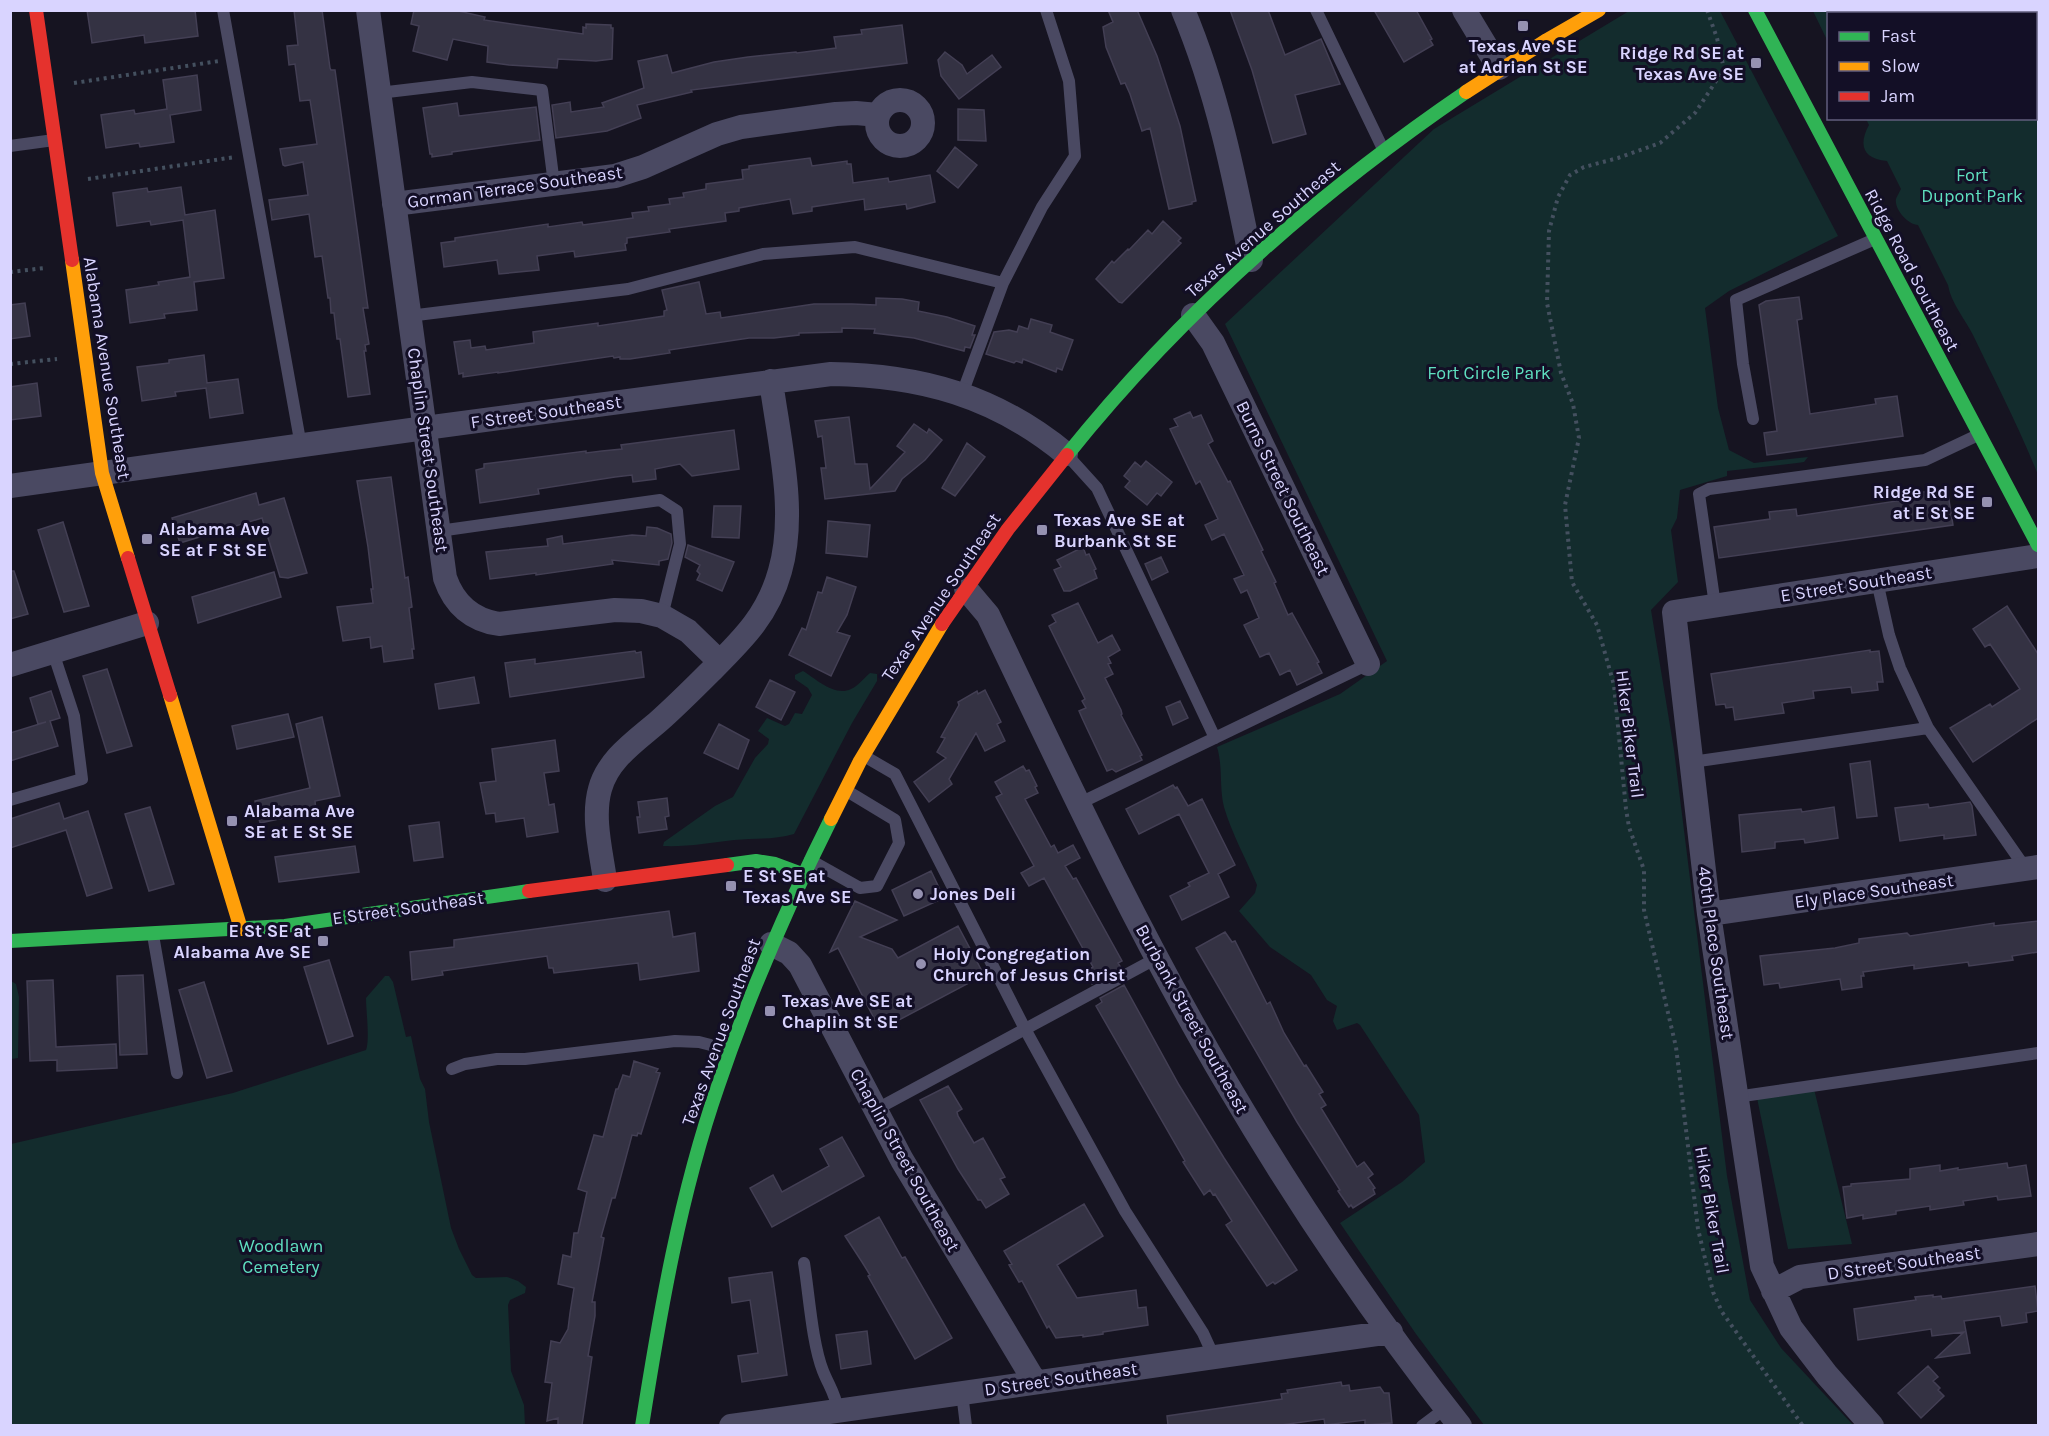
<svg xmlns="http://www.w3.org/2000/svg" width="2049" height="1436" viewBox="0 0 2049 1436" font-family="Karla,sans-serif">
  <rect width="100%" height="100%" fill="#161421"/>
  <!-- green -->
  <path fill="#132c2d" d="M1629 11H1720L1838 236 1729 291 1705 308 1718 408 1729 450 1754 463 1808 457 1804 462 1797 463 1727 471V476L1680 490 1677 518 1671 530 1678 582 1651 610 1674 750 1727 1176 1750 1300 1781 1348 1853 1425H1484L1416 1334 1340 1223 1402 1182 1425 1162 1419 1115 1360 1025 1357 1023 1337 1030 1333 1021 1337 1006 1327 1000 1311 975 1270 947 1239 911 1255 893 1257 885C1247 861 1231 832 1224 807 1219 787 1223 766 1217 747L1340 694 1387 661 1225 324 1434 129Z
    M1813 11H2038V475C2019 427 1995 381 1973 335 1965 319 1951 303 1948 285L1918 225C1909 225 1894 210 1896 199 1897 196 1899 193 1901 189L1887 161C1863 159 1858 145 1869 125L1866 119 2036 118V14H1828V42Z
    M803 671C816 679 835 697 851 689 858 686 864 678 870 673L877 674V681L852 723 794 834C774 840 754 838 734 840 710 843 687 847 663 846L664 842 715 806 733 797 755 758 768 744 769 739 758 731 767 718 785 726 789 724 795 713 802 714 812 695 808 688 795 679V675Z
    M385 976H389L393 982 406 1037 411 1036 420 1079 425 1089 429 1122 451 1228 459 1249 472 1275 476 1278 507 1277 518 1281 526 1287 525 1293 510 1300 508 1305 511 1371 524 1405 525 1425H11V1144L233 1093 366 1050C370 1040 366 1011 366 998Z
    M11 981 16 984 19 997 18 1058 11 1059Z
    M1814 1089 1852 1244 1788 1249 1756 1093Z"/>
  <!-- building -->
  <path fill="#343243" stroke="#433f54" stroke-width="1.5" d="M87 10H195L198 36 145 43 144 35 92 43Z
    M294 10H322L330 68 331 70H335L368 308H363L369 344 365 345 366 351H364L370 394 348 397 340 339H337L334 313H331L330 298H328L322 256 315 257 309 214 272 220 269 200 308 195 303 162 285 166 283 165 280 149 317 144 310 100 300 101 295 64 289 65 287 46 298 45Z
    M414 10H454L485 17 484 20 583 34V27L586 28V24L611 25V28H613L612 59 596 61 558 59 557 68 509 65 487 62 488 46 453 39 447 60 413 51 419 26 411 24Z
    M1108 10H1137L1157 56 1180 126 1196 201 1192 202V204L1169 209 1150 128 1142 131 1130 94 1125 83 1121 84 1106 47 1103 27 1113 22Z
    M1230 10H1268L1285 55 1321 39 1340 84 1295 95 1306 134 1273 143 1252 70Z
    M1374 10H1416L1432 39 1430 40 1433 45 1404 62Z
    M902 25 907 63 691 90 692 92 637 105 641 118 607 131 556 138 552 105 570 102 571 112 604 107 602 103 644 88 638 61 667 55 672 73 714 62 748 57 796 52 797 53 836 48 834 37 862 34 861 30Z
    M945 52 962 65 967 74 992 55 1001 67 959 99 941 76 938 60Z
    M197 75 201 110 170 115 174 142 140 147 139 143 106 148 101 115 134 110 135 114 167 109 163 80Z
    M457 103 459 116 536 107 540 140 452 152V154L432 157V154H430L423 108Z
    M958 109 984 110 986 141 958 140Z
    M955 147 977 165 958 188 937 171Z
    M810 158 812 166 847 161V164H851L853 183 888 178 889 182 930 175 935 202 907 209 906 204 865 210 864 199 812 207V211L793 214 790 199 739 208V211L725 213 726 221 669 229 670 232 627 238V243L625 244 626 250 575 257 574 251 537 256 539 270 499 274 497 260 444 267 441 243 455 241V238L548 224V227L582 222 583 225 633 218 632 213 649 211 648 207 670 204 669 199 684 197 683 193 706 189V184L743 179 742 170 749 169V166Z
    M181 187 185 215 215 210 224 278 194 282 197 310 164 314 165 318 130 323 126 290 159 285 158 282 190 277 183 220 151 225 150 221 117 226 113 193 147 188 148 192Z
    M1163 221 1181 238 1178 241 1181 243 1122 303 1119 302 1096 279 1112 261 1114 263 1128 249 1129 250 1148 230 1152 234Z
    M699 282 706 314 720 312 721 318 814 304H852L876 305V298L902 299 919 302 918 311 947 317 975 326 972 335H975L970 348 965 347 964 351 914 338 874 333 875 329 842 328V332L799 333V335L774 338H749L669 350 670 353 630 359H620V357L614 358 613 356 498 373V372L463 377V373L459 374 454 342 470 340 471 348 485 346 486 350 534 343 533 332 598 323V326L664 316V311L667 310 662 290Z
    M1799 297 1802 319 1797 320 1810 414 1876 404 1875 399 1897 396 1903 436 1767 455 1764 433 1777 431 1759 305 1766 301Z
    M25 303 30 336 10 339V305Z
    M1031 319 1052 325 1050 332 1073 340 1062 370 1057 368 1056 372 1023 359 1022 363 1016 361 1014 363 986 354 994 332 1009 330 1017 332 1019 326 1028 329Z
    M204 355 207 383 238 379 243 413 210 418 206 388 175 392 176 396 142 401 137 367 169 363V360Z
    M37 383 41 416 10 420V387Z
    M1190 412 1193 418 1201 415 1213 441 1208 444 1228 482 1230 481 1263 550 1261 551 1276 582 1274 583 1288 615 1292 613 1319 662 1317 663 1322 673 1297 685 1290 670 1280 675 1269 653 1260 657 1244 625 1259 618 1247 590 1241 593 1234 579 1244 575 1224 534 1212 540 1205 525 1218 519 1200 481 1196 484 1170 429 1178 426 1174 419Z
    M849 417 855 464H867L870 489 905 452 897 446 914 424 927 433 929 429 942 440 925 460 902 479 895 491 825 499 821 468H826L822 436 818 437 815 421Z
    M734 430 739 469 692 476 680 464 655 469 656 479 633 482 632 475 615 477 538 489 539 494 480 503 476 470 484 468V464L586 451V453L602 451 622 449 621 445Z
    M967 443 985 457 955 496 942 488Z
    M1146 461 1172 482 1161 496 1157 493 1147 505 1125 487 1130 481 1124 476 1135 462 1141 467Z
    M391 477 405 578 408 577 412 607 409 608 414 649H412L413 658 384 662 382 646 371 648 370 637 343 641 337 607 373 603 371 589H373L368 547 357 481Z
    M1940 490V495L1948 494 1953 525 1719 558 1714 527 1770 519 1769 512 1796 509 1797 516 1917 498 1916 493Z
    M256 493 259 505 284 498 307 573 288 578 280 577 262 518 180 543 172 518Z
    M714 506H741L739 538 712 537Z
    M828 521 870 525 867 557 826 553Z
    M63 522 89 606 64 612 38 530Z
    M647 527 657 528 671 534 672 543 668 559 659 561V565L612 560 613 564 536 575V573L490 579 486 552 548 546 547 539 562 536 563 544 632 535 646 536Z
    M688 545 734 562 722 591 697 580 700 574 697 571 700 565 685 557Z
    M1083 547 1086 555 1089 554 1096 569 1094 570 1097 578 1070 591H1064L1054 570 1061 567 1057 560Z
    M1161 557 1168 572 1152 580 1145 564Z
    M10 571H14L28 614 10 619Z
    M274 572 281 597 198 623 192 597Z
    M827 577 856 587 847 615 837 632 850 636 831 676 789 655 802 628 806 630 818 592 822 593Z
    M1078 603 1098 643 1112 635 1120 650 1108 657 1111 663 1108 664 1113 674 1105 678 1121 710 1122 714 1121 715 1142 755 1140 756 1142 760 1116 772 1112 769 1107 771 1083 720 1079 711 1086 708 1082 701 1085 699 1049 626 1056 622 1052 615Z
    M2007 606 2038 654V718L1973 762 1950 728 1990 704 1992 707 2020 689 1990 644 1985 647 1973 629Z
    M1870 650V652L1879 651 1883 682H1877L1878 690 1852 693 1851 687 1813 691 1814 698 1782 703 1784 713 1735 720 1733 707 1726 708 1725 704 1716 705 1711 674Z
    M635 651 636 653 641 652 644 677 510 697 505 663 535 659V664Z
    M107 669 132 746 107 753 83 676Z
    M474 677 479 703 439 709 435 684Z
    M770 680 795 692 781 720 756 707Z
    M985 690 1001 722 997 724 1005 741 985 751 976 733 949 779 952 784 929 802 914 782 946 758 937 752 945 738 941 737 959 705 958 702 977 691 978 694Z
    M51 691 60 718 50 721 58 746 10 761V733L46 722 38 724 30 698Z
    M1180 701 1188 718 1173 725 1166 707Z
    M288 714 294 737 237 749 232 726Z
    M322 717 340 796 315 801 316 811 260 823 255 801 310 788 296 724Z
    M719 724 749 740 738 769 704 753Z
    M555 740 559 771 544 773 549 805 554 804 558 832 527 837 524 818 496 822 495 813 486 814 480 783 496 781 492 749Z
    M1870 761 1877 816 1857 818 1850 764Z
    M1023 766 1026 771 1029 770 1037 786 1035 787 1038 793 1025 799 1051 847 1054 845 1058 853 1073 845 1080 858 1065 866 1073 879 1076 878 1122 961 1118 963 1121 968 1092 984 1086 971 1093 967 1044 878 1029 886 1021 873 1034 866 996 797 1002 794 995 782Z
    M1173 785 1175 788 1177 787 1188 806 1202 799 1235 865 1218 874 1229 897 1182 920 1170 896 1190 886 1188 883 1209 873 1179 814 1139 834 1126 809Z
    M667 798 669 816 665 817 667 829 639 833 637 817H640L638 802Z
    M1970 802 1972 806 1976 835 1944 839V835L1900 841 1895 808 1928 804 1929 808Z
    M59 803 64 819 88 811 112 888 87 896 66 830 10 848V819Z
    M150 807 174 884 149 891 125 814Z
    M1834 807 1838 838 1805 843 1804 839 1775 842V848L1742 852 1739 815 1801 809 1802 812Z
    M439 822 443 857 414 861 409 826Z
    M355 846 359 872 279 882 275 857Z
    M931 871 944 898 904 916 892 890Z
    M855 901 897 920 860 937 892 949 898 958 958 926 984 975 880 1030 838 948 830 952Z
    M669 911 673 937 695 933 699 971 640 980 638 963 554 973 553 968H549L547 956 442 971 443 975 412 980 410 952 454 947V940Z
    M2038 921V952L2012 956 2013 960 1969 966 1968 962 1914 969V965L1863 972 1864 976H1861L1862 987 1842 990 1840 979 1780 988 1779 983 1764 985 1760 956 1835 948 1859 943V939L1907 933 1910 936 1994 923V926Z
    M1225 932 1232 942 1235 941 1267 1004 1270 1002 1284 1033 1304 1066 1306 1065 1323 1092 1319 1094 1326 1105 1321 1108 1357 1167 1364 1162 1373 1174 1368 1178 1375 1188 1373 1189 1375 1194 1353 1208 1351 1205 1349 1207 1338 1191 1340 1190 1297 1122 1196 948Z
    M329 960 353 1036 328 1044 304 967Z
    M143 975 147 1054 120 1055 117 976Z
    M53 980 56 1047 116 1044 117 1068 57 1071V1060L30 1061 27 981Z
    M204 982 232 1071 207 1078 179 990Z
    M1124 985 1179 1085 1224 1158 1297 1270 1275 1284 1273 1282 1267 1286 1226 1225 1232 1221 1215 1194 1213 1195 1210 1190 1204 1195 1183 1162 1185 1161 1096 1006 1102 1002 1100 998Z
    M634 1061 658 1069 656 1072 660 1073 641 1134 638 1133 637 1136 632 1135 615 1198H612L601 1237 604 1238 592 1302H595V1316L588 1356 592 1357 582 1425H558V1418L547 1421 552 1383 545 1382 551 1341 560 1343 568 1329 570 1313 574 1288 558 1284 563 1255 571 1257 574 1233H578L587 1192 578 1189 594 1135 603 1137 616 1089H618L623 1075 630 1077Z
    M948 1086 962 1109 957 1112 958 1116 974 1143 983 1138 1005 1177 1000 1179 1009 1194 986 1208 981 1200H978L958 1169 920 1100Z
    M842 1137 864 1176 772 1227 750 1188 773 1175 782 1192 829 1166 820 1149Z
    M2007 1163 2008 1168 2026 1165 2031 1196 1998 1200 1997 1196 1963 1201 1964 1205 1930 1210V1206L1896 1211V1214L1863 1219V1215L1847 1218 1843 1187 1851 1186V1184L1910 1179V1169L1940 1165V1171L1958 1168V1170Z
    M1084 1204 1103 1236 1057 1265 1077 1298 1136 1290 1138 1308 1146 1307 1148 1325 1103 1332V1334L1083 1337V1335L1056 1338 1049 1326 1047 1328 1022 1281 1019 1282 1009 1265 1012 1264 1004 1251Z
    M879 1217 902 1258 905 1257 952 1338 915 1359 868 1276 870 1275 862 1262 845 1236Z
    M772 1272 787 1375 742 1382 738 1356 758 1353 750 1300 732 1303 729 1278Z
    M2035 1286 2038 1311 2026 1313 2027 1322 2002 1326 2000 1316 1964 1321 1970 1353 1936 1358 1964 1332 1932 1336 1931 1329 1858 1340 1854 1309 1916 1300 1915 1297 1933 1295V1297L1941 1296 1942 1299Z
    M867 1331 871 1364 841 1369 836 1335Z
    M1928 1366 1938 1377 1933 1381 1940 1388 1938 1390 1944 1396 1921 1418 1898 1393Z
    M1341 1382 1342 1386 1349 1385 1350 1391 1380 1387 1384 1393H1389L1392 1423 1365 1425V1420L1325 1425 1324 1419 1281 1425H1168L1167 1416 1282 1399 1281 1394 1288 1393 1287 1390Z"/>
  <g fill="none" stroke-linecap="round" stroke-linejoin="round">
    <!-- path -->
    <path stroke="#44505f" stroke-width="4" stroke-dasharray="3 4.5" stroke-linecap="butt" d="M1707 10 1717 38 1724 69 1695 113 1660 143 1618 158 1584 167 1570 175 1558 197 1549 231 1547 303 1561 373 1573 404 1579 438 1565 505 1572 582 1597 625 1614 685 1626 809 1629 827 1644 870V910L1676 1047 1698 1229 1713 1292 1722 1312 1803 1426
      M1841 10 1844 14
      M2036 58 2038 59
      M74 83 219 61
      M88 179 235 157
      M10 272 45 268
      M10 364 57 359"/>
    <!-- lane -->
    <path stroke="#4a4962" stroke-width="12" d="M223 10 301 446
      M1316 10 1383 149
      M379 93 472 82 542 90 554 184
      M10 146 54 140
      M409 316 628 289 763 254 855 247 1003 283
      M962 394 1003 283 1042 207 1075 156 1069 81 1046 10
      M1753 419 1743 364 1736 300 1875 239
      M1068 456 1097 488 1215 738
      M439 531 660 500 677 511 680 544 662 616
      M1877 581 1889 635 1900 668 1928 728 2026 869
      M1715 605 1699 494 1709 489 1925 460 1978 435
      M864 756 895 774 1025 1029 1125 1211 1203 1333 1214 1357
      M1692 762 1928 728
      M10 800 82 779 74 716 53 652
      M1078 804 1368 664
      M810 860 860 888 877 886 899 843 895 820 847 791
      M153 935 177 1073
      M452 1069 465 1064 497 1059H525L675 1041 699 1042 730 1050
      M1736 1097 2038 1053
      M875 1110 1157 958
      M804 1263C809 1294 812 1343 823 1371 829 1386 835 1393 838 1410
      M962 1393 966 1426
      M1422 1426 1446 1408"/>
    <!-- street -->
    <path stroke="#4a4962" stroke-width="24" d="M368 10 445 578C454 604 472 620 499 624L615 610 641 611 662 616 688 631 720 662
      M1183 10C1217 91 1234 175 1251 260
      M1464 10 1499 68
      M877 123a23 23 0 1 1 46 0a23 23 0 1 1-46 0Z
      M394 204 615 176 643 167 717 134 741 127 836 114 856 113 878 115
      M1193 315 1213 343 1368 664
      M10 486 425 428 831 374C920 375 996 396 1066 454
      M966 589 988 615C1063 772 1137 931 1226 1082 1296 1201 1374 1317 1460 1426
      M10 665 147 623
      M605 880C601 851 592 817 600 789 608 759 636 741 659 721 677 705 694 688 711 671 743 639 768 615 780 571 797 512 779 441 771 381
      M1709 914 2038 867
      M771 944 789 953 800 965 902 1160 1035 1382
      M1773 1291 1800 1277 2038 1244
      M731 1426 1391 1332
      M1872 1426 1827 1375 1791 1328 1762 1266 1709 914 1674 612 2038 556"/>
    <!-- fast -->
    <path stroke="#30b455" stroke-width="14" d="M1755 10 2038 545
      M1067 455C1180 314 1318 193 1466 92
      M727 865 756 861 775 864 802 874
      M10 941 285 926 529 891
      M642 1426C660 1312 680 1195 718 1086 749 994 788 905 831 819"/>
    <!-- slow -->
    <path stroke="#ff9f0a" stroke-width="14" d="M1466 92 1547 40 1599 10
      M72 260 102 473 128 558
      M170 695 241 929
      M831 819 860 761 942 624"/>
    <!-- jam -->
    <path stroke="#e5322d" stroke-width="14" d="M36 10 72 260
      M128 558 170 695
      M942 624 1008 529 1067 455
      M529 891 727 865"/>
  </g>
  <!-- markers -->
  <g fill="#9591b1" stroke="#130f26" stroke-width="2">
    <rect x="1517" y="20" width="12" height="12" rx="3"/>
    <rect x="1750" y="57" width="12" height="12" rx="3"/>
    <rect x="1981" y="496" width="12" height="12" rx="3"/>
    <rect x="1036" y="524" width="12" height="12" rx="3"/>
    <rect x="141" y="533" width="12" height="12" rx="3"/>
    <rect x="226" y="815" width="12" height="12" rx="3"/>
    <rect x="725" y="880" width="12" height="12" rx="3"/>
    <circle cx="918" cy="894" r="6"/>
    <rect x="317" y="935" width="12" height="12" rx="3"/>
    <circle cx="921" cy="964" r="6"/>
    <rect x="764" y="1005" width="12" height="12" rx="3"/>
  </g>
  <g text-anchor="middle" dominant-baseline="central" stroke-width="6" stroke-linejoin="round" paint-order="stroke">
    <!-- poi labels -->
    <g font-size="18" font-weight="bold" fill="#d9d4ff" stroke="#130f26" text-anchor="start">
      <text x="1523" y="46" text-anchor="middle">Texas Ave SE<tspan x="1523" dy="21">at Adrian St SE</tspan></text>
      <text x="1744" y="53" text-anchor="end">Ridge Rd SE at<tspan x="1744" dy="21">Texas Ave SE</tspan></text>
      <text x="1975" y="492" text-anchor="end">Ridge Rd SE<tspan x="1975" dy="21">at E St SE</tspan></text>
      <text x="1054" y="520">Texas Ave SE at<tspan x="1054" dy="21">Burbank St SE</tspan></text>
      <text x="159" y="529">Alabama Ave<tspan x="159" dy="21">SE at F St SE</tspan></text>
      <text x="244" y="811">Alabama Ave<tspan x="244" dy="21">SE at E St SE</tspan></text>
      <text x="743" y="876">E St SE at<tspan x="743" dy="21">Texas Ave SE</tspan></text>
      <text x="930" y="894">Jones Deli</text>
      <text x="311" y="931" text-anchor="end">E St SE at<tspan x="311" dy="21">Alabama Ave SE</tspan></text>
      <text x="933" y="954">Holy Congregation<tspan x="933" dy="21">Church of Jesus Christ</tspan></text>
      <text x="782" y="1001">Texas Ave SE at<tspan x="782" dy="21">Chaplin St SE</tspan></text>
    </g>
    <!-- park labels -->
    <g font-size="18" fill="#5fe0c0" stroke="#130f26">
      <text x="1972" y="175">Fort<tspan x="1972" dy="21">Dupont Park</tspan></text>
      <text x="1489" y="373">Fort Circle Park</text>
      <text x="281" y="1246">Woodlawn<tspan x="281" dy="21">Cemetery</tspan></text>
    </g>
    <!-- street labels -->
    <g font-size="18" fill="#d9d4ff" stroke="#130f26">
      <text transform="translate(515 187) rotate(-8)">Gorman Terrace Southeast</text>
      <text transform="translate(1263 229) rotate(-41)">Texas Avenue Southeast</text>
      <text transform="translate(1912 270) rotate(62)">Ridge Road Southeast</text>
      <text transform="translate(107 368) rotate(81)">Alabama Avenue Southeast</text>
      <text transform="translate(546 412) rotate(-8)">F Street Southeast</text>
      <text transform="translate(428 450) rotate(82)">Chaplin Street Southeast</text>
      <text transform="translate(1283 488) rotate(64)">Burns Street Southeast</text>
      <text transform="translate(1856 584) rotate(-9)">E Street Southeast</text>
      <text transform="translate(941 597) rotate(-56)">Texas Avenue Southeast</text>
      <text transform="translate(1630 734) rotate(83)">Hiker Biker Trail</text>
      <text transform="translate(1874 891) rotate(-8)">Ely Place Southeast</text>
      <text transform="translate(408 908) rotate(-8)">E Street Southeast</text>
      <text transform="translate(1716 953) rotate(82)">40th Place Southeast</text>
      <text transform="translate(1192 1019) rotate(61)">Burbank Street Southeast</text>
      <text transform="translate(721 1032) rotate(-70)">Texas Avenue Southeast</text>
      <text transform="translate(905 1160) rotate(61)">Chaplin Street Southeast</text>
      <text transform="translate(1712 1210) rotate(80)">Hiker Biker Trail</text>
      <text transform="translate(1904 1263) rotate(-8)">D Street Southeast</text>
      <text transform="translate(1061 1379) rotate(-8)">D Street Southeast</text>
    </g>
  </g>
  <!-- border -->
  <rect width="2049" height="1436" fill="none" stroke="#d9d4ff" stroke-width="24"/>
  <!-- legend -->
  <rect x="1827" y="12" width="210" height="108" fill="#130f26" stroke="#625e7d" stroke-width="1.5"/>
  <rect x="1839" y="32" width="30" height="9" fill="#30b455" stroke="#625e7d" stroke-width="1.5"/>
  <text x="1881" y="42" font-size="18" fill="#d9d4ff">Fast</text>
  <rect x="1839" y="62" width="30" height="9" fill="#ff9f0a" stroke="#625e7d" stroke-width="1.5"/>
  <text x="1881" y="72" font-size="18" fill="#d9d4ff">Slow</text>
  <rect x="1839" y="92" width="30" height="9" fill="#e5322d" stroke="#625e7d" stroke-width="1.5"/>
  <text x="1881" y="102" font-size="18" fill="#d9d4ff">Jam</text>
</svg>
